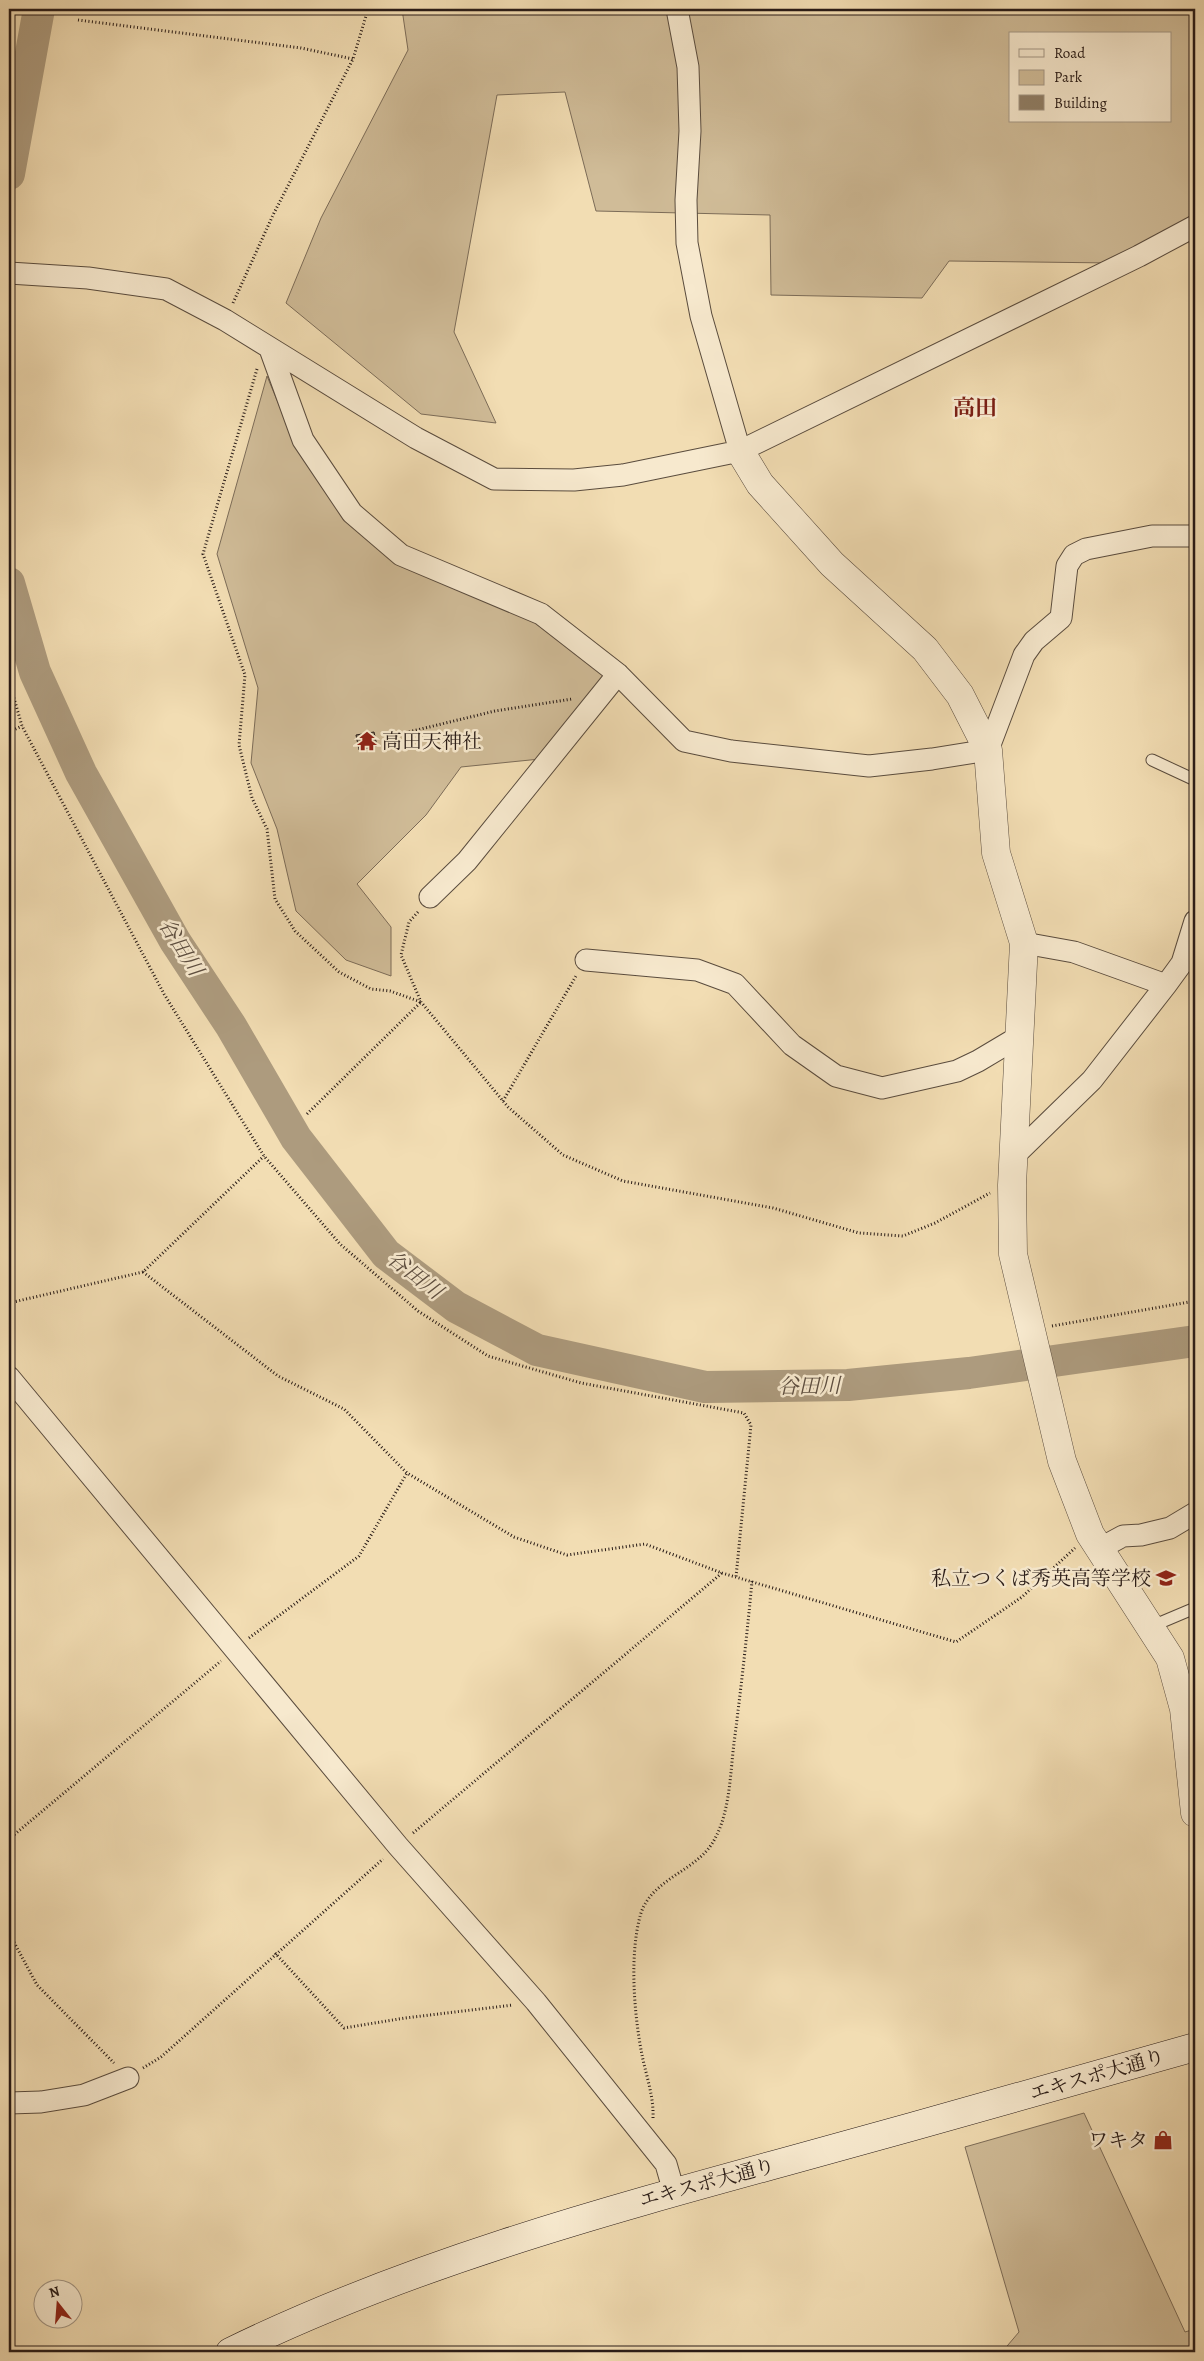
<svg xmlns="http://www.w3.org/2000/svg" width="1204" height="2361" viewBox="0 0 1204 2361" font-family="Alegreya,'Noto Serif JP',serif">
  <rect width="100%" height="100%" fill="#f2ddb3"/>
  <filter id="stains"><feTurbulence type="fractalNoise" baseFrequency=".004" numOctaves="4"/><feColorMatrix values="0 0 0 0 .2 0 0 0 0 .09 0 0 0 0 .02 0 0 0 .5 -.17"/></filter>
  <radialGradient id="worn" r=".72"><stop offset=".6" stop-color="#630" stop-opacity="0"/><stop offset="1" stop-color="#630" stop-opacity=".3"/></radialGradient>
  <!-- green -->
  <path fill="#d0bc98" stroke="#7c6c58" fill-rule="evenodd" d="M402 9H1195V220L1113 263 949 261 922 298 771 295 770 215 596 211 565 92 497 95 454 332 496 423 421 414 286 303 321 218 408 50ZM1010 34H1170V121H1010Z
    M267 376 296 446 348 521 526 615 610 671 540 759 461 767 426 815 357 884 391 927V976L346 960 296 911 277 829 251 763 258 688 217 554Z
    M1084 2113 1185 2332 1195 2329V2352H1002L1019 2332 965 2147Z"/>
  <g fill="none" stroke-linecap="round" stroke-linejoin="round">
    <!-- river -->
    <path stroke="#ad9b7e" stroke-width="32" d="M9 174 39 9
      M9 583 35 672 81 773 175 941 231 1026 296 1138 386 1254 456 1307 537 1350 705 1387 848 1385 969 1373 1195 1341"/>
  </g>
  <!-- building -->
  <path fill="#918068" stroke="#281b17" d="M374 732 377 746 359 750 356 735Z"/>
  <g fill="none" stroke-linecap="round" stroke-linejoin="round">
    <defs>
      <path id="service" d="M1152 760 1195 780
        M1150 1627 1195 1608"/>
      <path id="minor" d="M677 9 688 67 690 131 686 200 687 243 701 316 740 451
        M9 273 88 278 166 289 225 320 416 438 494 479 574 480 623 475 740 451 1139 256 1195 226
        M270 349 303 440 352 513 401 555 541 614 618 674 684 741 731 751 869 766 932 759 988 750 1024 655 1034 641 1061 618 1067 566 1074 555 1086 549 1152 536H1195
        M430 897 467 861 618 674
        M1024 943 1074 952 1166 985
        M586 960 697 970 735 984 792 1045 836 1076 882 1088 957 1071 978 1061 1020 1036
        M1014 1156 1092 1080 1166 985 1182 963 1195 921
        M9 1377 398 1846 536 2002 666 2164 674 2192
        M1099 1549 1123 1536 1141 1535 1170 1528 1195 1513
        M9 2103 41 2102 84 2095 128 2078"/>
      <path id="tertiary" d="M740 451 760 484 832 564 925 649 960 695 988 750 996 853 1024 943 1012 1185 1013 1254 1062 1461 1090 1534 1170 1658 1184 1709 1195 1813"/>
      <path id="secondary" d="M230 2352C408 2265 598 2213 788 2161 924 2124 1060 2085 1195 2047"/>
    </defs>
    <!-- service casing -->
    <use href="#service" stroke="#5a4c3e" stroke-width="13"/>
    <!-- minor casing -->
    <use href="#minor" stroke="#5a4c3e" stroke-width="23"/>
    <!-- tertiary casing -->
    <use href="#tertiary" stroke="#5a4c3e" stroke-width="29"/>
    <!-- secondary casing -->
    <use href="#secondary" stroke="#281b17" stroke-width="29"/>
    <!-- path -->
    <path stroke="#281b17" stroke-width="3" stroke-dasharray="1 2.5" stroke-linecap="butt" d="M78 20 301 48 353 59
      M233 303 273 215 353 59 366 16V9
      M257 369 203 554 245 675 239 745 252 798 267 829 275 899 295 931 339 972 371 989 390 991 421 1002
      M9 681 22 726 164 994 264 1156 340 1244 418 1311 488 1356 581 1383 744 1413 751 1425 736 1577
      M9 732 22 726
      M392 736 495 711 572 699
      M418 912 409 922 401 955 421 1002 508 1107 563 1155 623 1181 773 1208 859 1233 903 1236 935 1223 990 1193
      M503 1101 576 976
      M307 1114 421 1002
      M143 1272 278 1376 344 1409 407 1473 514 1537 567 1555 645 1544 722 1573 956 1642 1022 1597 1075 1548
      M9 1303 143 1272 264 1156
      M1052 1326 1195 1301
      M249 1638 359 1556 407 1473
      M413 1833 722 1573
      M9 1839 221 1661
      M9 1933 37 1985 114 2063
      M275 1953 344 2028 405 2018 513 2005
      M143 2068 161 2057 383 1859
      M653 2118C654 2097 646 2075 642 2055 634 2014 629 1953 641 1913 652 1879 696 1871 713 1842 730 1814 730 1775 734 1743 741 1689 747 1635 752 1581"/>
    <!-- service -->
    <use href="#service" stroke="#f7e9ce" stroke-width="11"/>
    <!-- minor -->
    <use href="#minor" stroke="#f7e9ce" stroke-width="21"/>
    <!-- tertiary -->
    <use href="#tertiary" stroke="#f7e9ce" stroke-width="28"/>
    <!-- secondary -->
    <use href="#secondary" stroke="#f7e9ce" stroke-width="28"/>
  </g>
  <!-- icons -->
  <defs>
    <symbol id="temple-bare" viewBox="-9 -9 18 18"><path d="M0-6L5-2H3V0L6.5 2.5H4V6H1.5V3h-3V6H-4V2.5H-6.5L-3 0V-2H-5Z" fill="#8f2418" stroke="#f7e9ce" stroke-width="2.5" paint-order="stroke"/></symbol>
    <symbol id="school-bare" viewBox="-9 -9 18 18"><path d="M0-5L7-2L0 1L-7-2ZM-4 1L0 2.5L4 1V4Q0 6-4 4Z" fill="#8f2418" stroke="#f7e9ce" stroke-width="2.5" paint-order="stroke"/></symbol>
    <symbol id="shop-bare" viewBox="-9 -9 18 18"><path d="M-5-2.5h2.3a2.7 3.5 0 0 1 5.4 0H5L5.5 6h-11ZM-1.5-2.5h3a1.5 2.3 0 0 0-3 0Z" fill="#8f2418" stroke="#f7e9ce" stroke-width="2.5" paint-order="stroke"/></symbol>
  </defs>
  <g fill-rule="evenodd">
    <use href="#temple-bare" x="353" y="727" width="28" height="28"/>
    <use href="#school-bare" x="1152" y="1564" width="28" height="28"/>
    <use href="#shop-bare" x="1149" y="2126" width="28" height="28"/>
  </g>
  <g text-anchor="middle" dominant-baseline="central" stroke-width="5" stroke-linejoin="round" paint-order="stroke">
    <!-- poi labels -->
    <g font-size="20" fill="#281b17" stroke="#f7e9ce" text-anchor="end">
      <text x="382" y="741" text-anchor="start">高田天神社</text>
      <text x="1151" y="1578">私立つくば秀英高等学校</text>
      <text x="1148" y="2140">ワキタ</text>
    </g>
    <!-- street labels -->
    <g font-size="20" fill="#281b17" stroke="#f7e9ce">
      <text transform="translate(1097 2075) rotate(-16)">エキスポ大通り</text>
      <text transform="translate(707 2183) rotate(-15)">エキスポ大通り</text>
    </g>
    <!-- water labels -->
    <g font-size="21" font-style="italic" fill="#5d4e40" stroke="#f7e9ce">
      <text transform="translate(181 947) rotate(58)">谷田川</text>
      <text transform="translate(415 1275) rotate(38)">谷田川</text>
      <text transform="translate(809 1386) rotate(-1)">谷田川</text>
    </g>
    <!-- quarter labels -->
    <g font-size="22" font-weight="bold" fill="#7a1f14" stroke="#f7e9ce">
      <text x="975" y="408">高田</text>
    </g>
  </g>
  <!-- margin -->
  <rect width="1204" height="2361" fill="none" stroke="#f2ddb3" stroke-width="30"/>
  <rect x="10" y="10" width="1184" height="2341" fill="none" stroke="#281b17" stroke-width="2.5"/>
  <rect x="15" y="15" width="1174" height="2331" fill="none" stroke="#281b17"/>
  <!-- legend -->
  <rect x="1009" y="32" width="162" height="90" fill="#f7e9ce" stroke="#a49785"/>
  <rect x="1019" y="49" width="25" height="8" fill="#f7e9ce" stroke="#a49785"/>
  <text x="1054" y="58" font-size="15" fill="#281b17">Road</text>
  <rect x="1019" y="70" width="25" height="15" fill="#d0bc98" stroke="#a49785"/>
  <text x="1054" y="82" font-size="15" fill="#281b17">Park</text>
  <rect x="1019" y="95" width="25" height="15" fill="#918068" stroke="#a49785"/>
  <text x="1054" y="108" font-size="15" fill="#281b17">Building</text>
  <!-- north arrow -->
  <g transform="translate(58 2304) rotate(343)"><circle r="24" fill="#f7e9ce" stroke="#a49785"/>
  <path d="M0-4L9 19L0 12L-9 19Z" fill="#8f2418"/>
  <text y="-8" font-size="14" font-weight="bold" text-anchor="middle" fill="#281b17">N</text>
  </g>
  <rect width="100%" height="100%" filter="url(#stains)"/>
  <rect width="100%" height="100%" fill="url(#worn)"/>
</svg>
